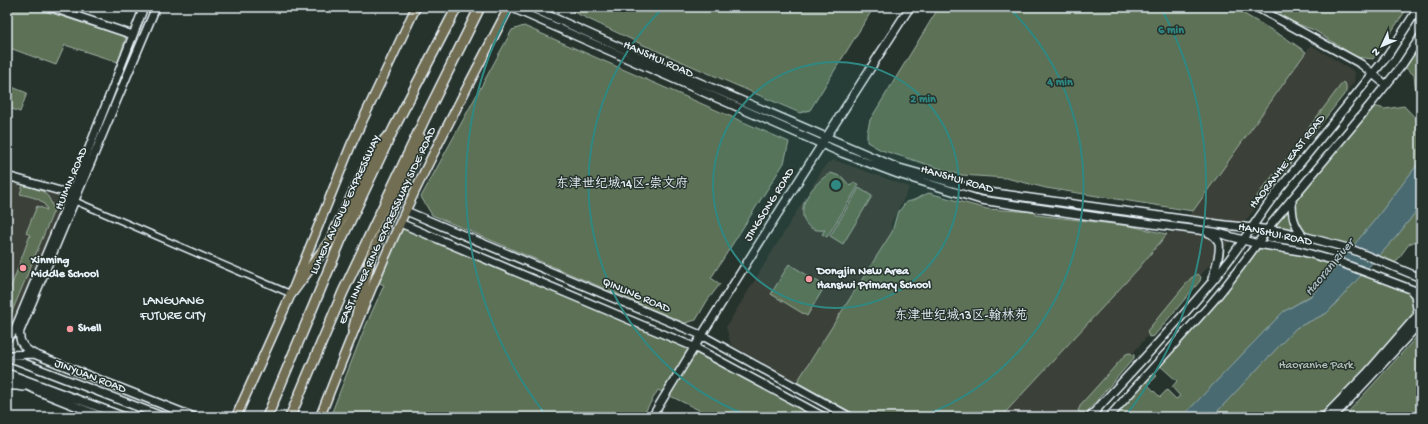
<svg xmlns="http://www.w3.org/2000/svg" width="1428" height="424" viewBox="0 0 1428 424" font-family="'Gochi Hand','LXGW WenKai TC',sans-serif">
  <rect width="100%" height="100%" fill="#26332d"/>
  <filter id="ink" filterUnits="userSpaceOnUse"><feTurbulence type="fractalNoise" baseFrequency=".025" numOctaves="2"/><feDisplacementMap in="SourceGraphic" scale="8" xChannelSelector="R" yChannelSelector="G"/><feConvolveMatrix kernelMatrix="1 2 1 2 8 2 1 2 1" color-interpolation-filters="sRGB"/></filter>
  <g filter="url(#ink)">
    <!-- built -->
    <path fill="#3a4138" d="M1311 45 1355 72 1354 82 1225 247 1077 417H1001L1138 269 1167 234 1178 231Z
      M834 160 910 187 891 223 892 232 797 382 731 345 726 327 821 172 827 163Z
      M7 176 71 194 7 341Z"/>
    <!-- green -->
    <path fill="#5b7155" stroke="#a2b1a6" d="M7 7H32L126 37 118 62 65 45 56 65 7 47V30L9 24 7 23Z
      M563 7H874L810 110 800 113 641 44Z
      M939 7H1232L1287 39 1306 52 1193 211 1046 188 1006 178 961 175 881 150 867 142V133L870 120Z
      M1263 7H1408L1373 59 1356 57 1314 30 1292 22Z
      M524 26 789 142 784 163 711 278 720 284 707 301 696 320 685 323 432 215 421 197 512 30Z
      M1421 35V96L1416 93 1414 75 1402 65Z
      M1343 82 1346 85V92L1313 134 1307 138 1305 134 1307 130Z
      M7 85 27 93 20 112 7 107Z
      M1370 105 1385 109 1404 106 1421 124V160L1374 221 1351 249 1267 230Z
      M1291 157V163L1262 200H1258L1257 196 1285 160Z
      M831 173 842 177 850 186 854 182 859 185 827 237 822 234 825 230C810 232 801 223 803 208 804 196 820 178 831 173Z
      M23 185C42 191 47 189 54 210L7 324V298L30 235 26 233 37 206 47 210C44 198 31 197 20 194Z
      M859 188 872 196 843 244 830 236Z
      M929 193 987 209 1034 212 1036 215 1130 226 1167 234 1138 269 1001 417H860L797 382 892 232 897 214 906 202C915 201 920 196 929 193Z
      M1421 205V239L1409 244 1393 266 1376 259 1397 236Z
      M400 223 694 347 823 417H698L703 412 658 390 642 417H330L363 332 384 285 375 281Z
      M1258 244 1339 262 1310 296 1283 312 1182 417H1109L1150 370 1157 376 1148 385 1160 397 1167 390 1176 399 1180 396 1172 387 1177 381 1157 363Z
      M789 264 825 286 807 316 771 294Z
      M1365 271 1421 293V311L1324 417H1212L1296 328 1327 313Z
      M1198 274 1201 277 1200 281 1154 336 1149 337 1147 331 1191 278Z
      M1421 332V417H1349V411Z
      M1130 353 1134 355V358L1086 413 1082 414 1078 411 1081 404 1126 354Z"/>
    <!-- water -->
    <path fill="#4a6b70" stroke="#89a1a6" d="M1421 160V205L1397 236 1327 313 1296 328 1212 417H1182L1283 312 1311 296 1374 221Z"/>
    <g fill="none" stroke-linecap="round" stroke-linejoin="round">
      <defs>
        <path id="street" d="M75 201 291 294"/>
        <path id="secondary" d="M50 7 133 35
          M510 7 842 153 898 174 981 200 1098 217 1214 232 1258 244 1300 251 1339 262 1421 293
          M530 7 668 69 896 167 981 191 1225 225 1281 231 1303 236 1351 249 1421 278
          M1256 7 1361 64 1386 85
          M7 176 71 194
          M1292 200C1292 216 1293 223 1303 236
          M406 211 701 335 850 417
          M400 223 694 347 824 417
          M1207 232C1212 234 1217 238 1219 243 1221 254 1215 269 1212 279
          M1410 289 1415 295 1418 315
          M7 339 14 331 71 194 144 7
          M34 354C25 349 18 343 20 331L156 7
          M7 355 34 354 194 417
          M8 357 164 417
          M7 373 125 417
          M11 378 40 392 103 417
          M7 386H17L23 387
          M652 417C735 279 822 143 910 7
          M1090 417C1130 373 1171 330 1210 284 1236 254 1256 219 1280 188L1388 55 1419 7
          M1109 417C1142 379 1176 343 1209 306 1232 280 1252 251 1272 223L1370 105 1402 65 1421 36
          M1324 417 1367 373 1421 311
          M1333 417 1421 322"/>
        <path id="primary" d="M236 417 291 294 351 145 416 7
          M320 417C345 352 371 287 400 223 433 150 472 79 509 7"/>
        <path id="highway" d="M291 294 330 241 373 153 387 137
          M353 331 371 256 414 160 420 137
          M267 417 341 240 394 128 457 7
          M290 417 343 292 425 118 480 7"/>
      </defs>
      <!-- street casing -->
      <use href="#street" stroke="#e8f1f8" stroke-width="8"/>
      <!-- secondary casing -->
      <use href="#secondary" stroke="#e8f1f8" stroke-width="10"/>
      <!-- primary casing -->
      <use href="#primary" stroke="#e8f1f8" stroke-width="11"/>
      <!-- highway casing -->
      <use href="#highway" stroke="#e8f1f8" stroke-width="12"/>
      <!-- street -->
      <use href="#street" stroke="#26332d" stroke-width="5"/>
      <!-- secondary -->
      <use href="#secondary" stroke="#26332d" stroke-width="7"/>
      <!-- primary -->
      <use href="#primary" stroke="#726e52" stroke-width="8"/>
      <!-- highway -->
      <use href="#highway" stroke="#726e52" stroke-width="9"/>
    </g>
  </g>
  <!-- distance rings -->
  <circle cx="836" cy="185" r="123" fill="#308883" fill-opacity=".12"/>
  <g fill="none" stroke="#308883" stroke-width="2">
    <circle cx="836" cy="185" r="123"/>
    <path d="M749 416A247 247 0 0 1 664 7M1008 7A247 247 0 0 1 923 416"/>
    <path d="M546 415A370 370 0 0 1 511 8M1161 8A370 370 0 0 1 1126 415"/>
  </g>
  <!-- markers -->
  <g fill="#ff9aa2" stroke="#26332d" stroke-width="1.5">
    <circle cx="23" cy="268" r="4"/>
    <circle cx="809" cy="279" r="4"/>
    <circle cx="70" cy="329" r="4"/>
  </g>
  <g text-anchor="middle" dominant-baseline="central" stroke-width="3" stroke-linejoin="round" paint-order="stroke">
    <!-- street labels -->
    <g font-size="12" fill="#e8f1f8" stroke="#26332d">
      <text transform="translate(658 60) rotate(24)">HANSHUI ROAD</text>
      <text transform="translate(1288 162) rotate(-52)">HAORANHE EAST ROAD</text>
      <text transform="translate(72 179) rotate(-67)">HUIMIN ROAD</text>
      <text transform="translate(957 180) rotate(16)">HANSHUI ROAD</text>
      <text transform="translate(346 205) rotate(-65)">LUMEN AVENUE EXPRESSWAY</text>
      <text transform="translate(770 205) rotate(-58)">JINGSONG ROAD</text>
      <text transform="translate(388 226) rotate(-65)">EAST INNER RING EXPRESSWAY SIDE ROAD</text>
      <text transform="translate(1275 235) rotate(12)">HANSHUI ROAD</text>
      <text transform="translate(636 296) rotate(23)">QINLING ROAD</text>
      <text transform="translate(90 377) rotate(21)">JINYUAN ROAD</text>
    </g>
    <!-- poi labels -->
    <g font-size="12" font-weight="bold" fill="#e8f1f8" stroke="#26332d" text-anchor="start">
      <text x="31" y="261">Xinming<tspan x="31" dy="14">Middle School</tspan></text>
      <text x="817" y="272">Dongjin New Area<tspan x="817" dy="14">Hanshui Primary School</tspan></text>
      <text x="78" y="329">Shell</text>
    </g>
    <!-- park labels -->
    <g font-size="12" fill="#b0beb7" stroke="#26332d">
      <text x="1316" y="366">Haoranhe Park</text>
    </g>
    <!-- neighbourhood labels -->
    <g font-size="13" fill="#e8f1f8" stroke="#26332d">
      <text x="622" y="184">东津世纪城14区-崇文府</text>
      <text x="173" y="301">LANGUANG<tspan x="173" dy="15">FUTURE CITY</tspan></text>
      <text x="961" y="316">东津世纪城13区-翰林苑</text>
    </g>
    <!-- water labels -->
    <g font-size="13" font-style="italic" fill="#a9bbc2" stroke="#26332d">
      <text transform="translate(1330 268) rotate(-50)">Haoran River</text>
    </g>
  </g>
  <circle cx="836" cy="185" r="6" fill="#308883" stroke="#26332d" stroke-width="2"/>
  <g font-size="12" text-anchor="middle" font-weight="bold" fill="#308883" stroke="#26332d" stroke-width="3" stroke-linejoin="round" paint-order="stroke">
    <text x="1171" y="33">6 min</text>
    <text x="1060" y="85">4 min</text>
    <text x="923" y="102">2 min</text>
  </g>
  <!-- margin -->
  <rect width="1428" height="424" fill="none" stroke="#26332d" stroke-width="24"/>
  <rect x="12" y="12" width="1404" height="400" fill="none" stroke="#e8f1f8" stroke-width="1.5" filter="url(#ink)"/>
  <!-- north arrow -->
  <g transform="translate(1382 46) rotate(226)" stroke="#26332d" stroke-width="3" paint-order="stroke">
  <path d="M0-3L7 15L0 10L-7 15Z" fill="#e8f1f8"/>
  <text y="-6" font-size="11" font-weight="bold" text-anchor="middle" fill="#e8f1f8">N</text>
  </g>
</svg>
